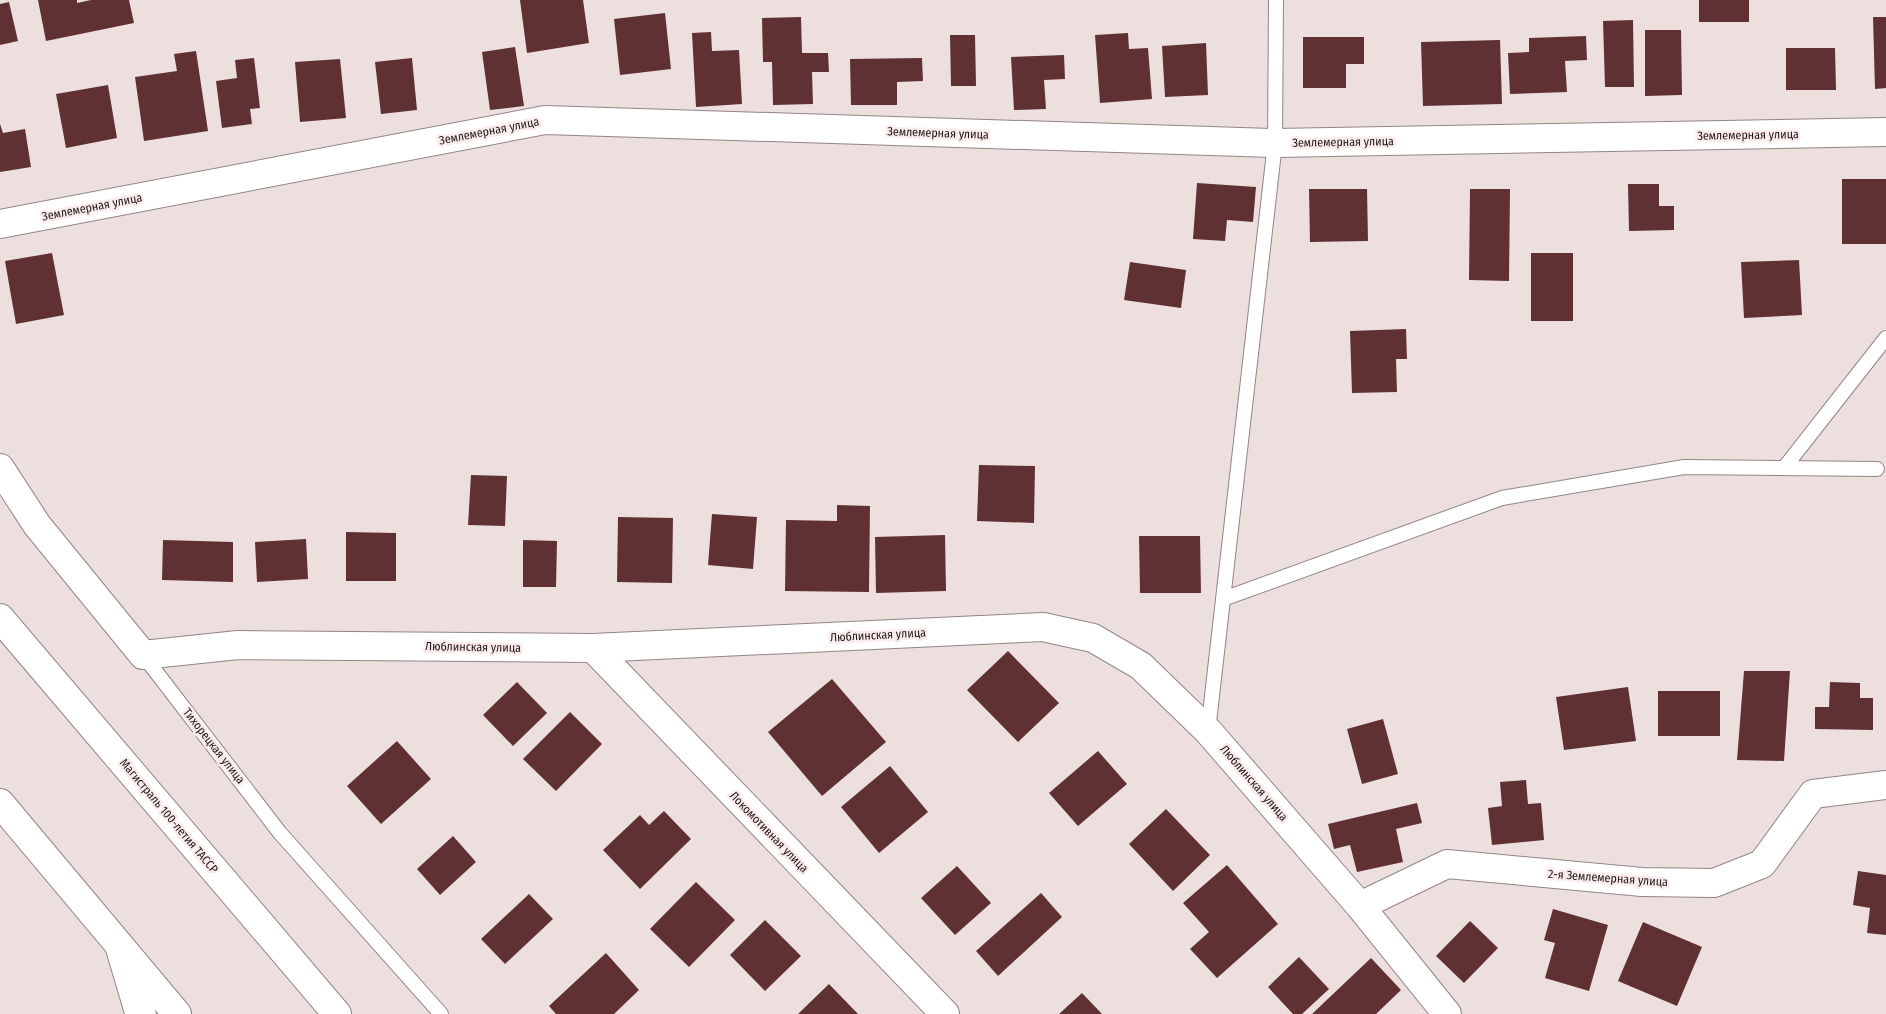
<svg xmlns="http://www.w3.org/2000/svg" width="1886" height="1014" viewBox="0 0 1886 1014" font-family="'Fira Sans Condensed',sans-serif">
  <rect width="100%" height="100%" fill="#eddfde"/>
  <!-- building -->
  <path fill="#5f3132" d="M38 0H77V3L91 0H129L134 23 46 41Z
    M520 0H583L589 43 527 53Z
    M1699 0H1749V22H1699Z
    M9 2 18 41 0 45V4Z
    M665 13 671 69 620 75 614 19Z
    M801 17 802 53H828L829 72H812L813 104 773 105 772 62H763L762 18Z
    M1873 17H1886V88L1875 89Z
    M1633 20 1634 87H1605L1603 21Z
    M1645 30H1681L1682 95 1645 96Z
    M711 32 712 51 739 50 742 104 696 107 692 33Z
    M1128 33 1129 49 1148 48 1152 99 1100 103 1095 35Z
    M950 35H975L976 86H951Z
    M1586 36 1587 60 1565 61 1567 92 1510 94 1508 53 1529 52V38Z
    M1303 37H1364V64H1346V88H1303Z
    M1500 40 1502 104 1423 106 1421 42Z
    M1206 43 1208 95 1165 97 1162 46Z
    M515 47 524 106 490 110 482 52Z
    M1786 48H1835L1836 90H1786Z
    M196 51 208 131 144 141 135 77 177 71 174 54Z
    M1064 55 1065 79 1044 80 1046 109 1014 110 1011 57Z
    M254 58 260 108 250 109 252 124 222 128 216 81 237 78 235 60Z
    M412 58 417 110 381 114 375 62Z
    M922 58 923 81 897 82V105H851L850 59Z
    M340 59 346 118 300 122 295 62Z
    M108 85 117 138 66 148 56 94Z
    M0 124 3 133 25 129 31 167 0 172Z
    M1842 179H1886V244H1842Z
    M1197 183 1256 187 1253 222 1227 220 1225 241 1193 239Z
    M1628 184H1659V206H1674V230L1629 231Z
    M1309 189H1367L1368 241 1310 242Z
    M1470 189H1510L1509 281 1469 280Z
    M52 253 64 315 16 324 5 261Z
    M1531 253H1573V321H1531Z
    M1799 260 1802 315 1744 318 1741 262Z
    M1130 262 1186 270 1181 308 1124 300Z
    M1406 329 1407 359H1396L1397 392 1352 393 1350 331Z
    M979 465 1035 466 1034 523 977 521Z
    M471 475 507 476 505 526 468 525Z
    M837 505 870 506 869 592 785 591 786 520 837 521Z
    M712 514 757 517 753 569 708 565Z
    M618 517 673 518 672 583 617 582Z
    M346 532 396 533V581H346Z
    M945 535 946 591 876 593 875 537Z
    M1139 536H1200L1201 593H1140Z
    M306 539 308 579 257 582 255 542Z
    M163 540 233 542V582L162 580Z
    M523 540 557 541 556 587H523Z
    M1008 651 1059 703 1018 742 967 690Z
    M1744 671H1790L1784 761 1737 760Z
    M832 679 886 742 822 796 768 732Z
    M517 682 547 713 513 746 483 715Z
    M1830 682 1860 683V698H1873V730L1815 729V707H1829Z
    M1628 687 1636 741 1564 750 1556 697Z
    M1658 691H1720V736H1658Z
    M570 712 602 744 556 791 523 759Z
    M1383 719 1398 774 1362 784 1347 729Z
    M397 741 431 779 381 824 347 786Z
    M1098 751 1127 784 1078 826 1049 793Z
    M890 766 928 812 879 853 841 807Z
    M1526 780 1528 804 1541 803 1544 840 1492 845 1488 808 1502 806 1500 782Z
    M1417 803 1422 823 1396 829 1403 862 1357 872 1350 845 1334 849 1328 824Z
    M1166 809 1210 855 1173 891 1129 844Z
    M664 811 691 839 640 889 603 850 640 815 649 825Z
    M453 836 476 862 440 895 417 869Z
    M1227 865 1278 924 1217 978 1190 949 1209 932 1183 903Z
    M957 866 991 903 955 935 921 898Z
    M1858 871 1886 875V935L1867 933 1870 908 1853 905Z
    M696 882 735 920 689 967 650 929Z
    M1041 893 1062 917 998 976 976 951Z
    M529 894 553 919 505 964 481 939Z
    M1553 909 1608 925 1589 991 1545 978 1555 943 1544 940Z
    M765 920 801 956 765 991 730 955Z
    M1470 921 1498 948 1464 983 1436 956Z
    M1643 922 1702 947 1677 1006 1618 981Z
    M606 953 639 990 614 1014H556L549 1006Z
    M1299 957 1329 989 1302 1014H1293L1268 987Z
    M1371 958 1401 990 1376 1014H1312Z
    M829 984 858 1014H798Z
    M1082 993 1102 1014H1059Z"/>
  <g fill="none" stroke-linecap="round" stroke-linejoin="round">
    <defs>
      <path id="service" d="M1784 468 1886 338
        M1223 599 1502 498 1684 467 1877 469
        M143 655 280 833 441 1014
        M1208 731 1275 143 1276 0"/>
      <path id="minor" d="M0 224 545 120 1275 143 1886 132
        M0 468 37 525 143 655 238 645 593 648 1043 627 1093 638 1141 666 1208 731 1360 906 1447 1014
        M593 648 945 1014
        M1360 906 1447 864 1642 882 1714 883 1762 864 1813 794 1886 785
        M119 945 138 1009 142 1014"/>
      <path id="secondary" d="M0 618 337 1014
        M0 803 177 1014"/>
    </defs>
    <!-- service casing -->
    <use href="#service" stroke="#938585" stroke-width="16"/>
    <!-- minor casing -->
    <use href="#minor" stroke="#938585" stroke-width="30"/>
    <!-- secondary casing -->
    <use href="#secondary" stroke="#938585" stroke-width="30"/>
    <!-- service -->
    <use href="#service" stroke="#fff" stroke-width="14"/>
    <!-- minor -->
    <use href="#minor" stroke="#fff" stroke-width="28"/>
    <!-- secondary -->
    <use href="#secondary" stroke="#fff" stroke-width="28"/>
  </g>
  <g text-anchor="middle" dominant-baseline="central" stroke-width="5" stroke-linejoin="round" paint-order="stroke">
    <!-- street labels -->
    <g font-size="12" fill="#1e1818" stroke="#fbeceb">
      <text transform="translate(489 131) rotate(-11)">Землемерная улица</text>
      <text transform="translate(938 133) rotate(2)">Землемерная улица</text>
      <text transform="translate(1748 135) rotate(-1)">Землемерная улица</text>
      <text transform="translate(1343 142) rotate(-1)">Землемерная улица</text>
      <text transform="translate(92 207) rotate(-11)">Землемерная улица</text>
      <text transform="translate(878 635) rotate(-3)">Люблинская улица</text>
      <text transform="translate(473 647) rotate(1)">Люблинская улица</text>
      <text transform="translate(214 746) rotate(52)">Тихорецкая улица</text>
      <text transform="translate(1254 783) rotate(49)">Люблинская улица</text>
      <text transform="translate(169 816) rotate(50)">Магистраль 100-летия ТАССР</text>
      <text transform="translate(769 832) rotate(46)">Локомотивная улица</text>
      <text transform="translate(1608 878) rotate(4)">2-я Землемерная улица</text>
    </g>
  </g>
</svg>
